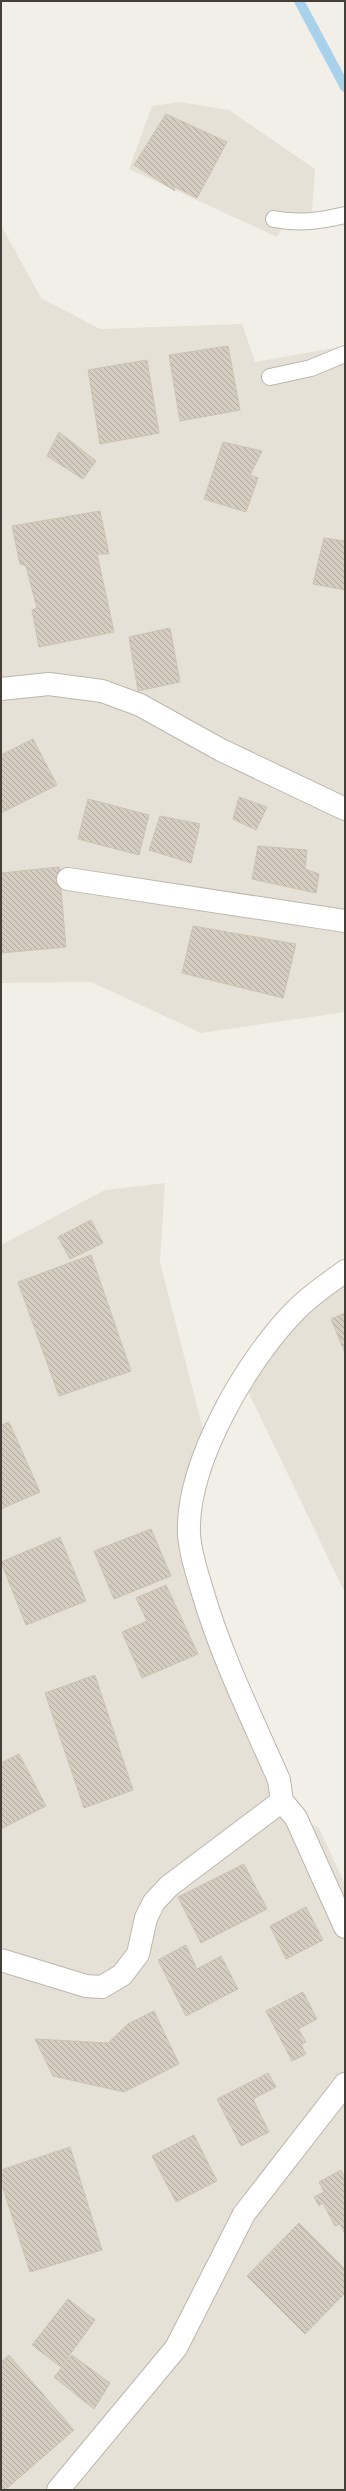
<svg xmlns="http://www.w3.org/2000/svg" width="346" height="2491" viewBox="0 0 346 2491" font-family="Karla,sans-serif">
  <defs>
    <pattern id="building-back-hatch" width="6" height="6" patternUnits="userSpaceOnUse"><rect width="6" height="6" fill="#d6cdc1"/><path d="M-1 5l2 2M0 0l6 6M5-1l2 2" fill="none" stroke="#afa89e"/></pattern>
  </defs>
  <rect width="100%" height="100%" fill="#f2efe8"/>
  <!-- residential -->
  <path fill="#e6e1d6" d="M180 102 229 110 315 169 311 224 288 218 277 237 129 169 152 106Z
    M1 225 41 298 100 329 242 324 255 362 345 346V1012L201 1033 91 982 1 983Z
    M165 1183 160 1262 206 1441 198 1577 281 1808 319 1828 345 1884V2490H1V1245L105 1190Z
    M345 1272V1593L244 1383Z"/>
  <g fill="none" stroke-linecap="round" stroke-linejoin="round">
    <!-- stream -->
    <path stroke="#a8d1eb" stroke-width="10" d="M299 1 345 87"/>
  </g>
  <!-- building -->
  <path fill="url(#building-back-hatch)" stroke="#cdc2b2" d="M166 114 227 142 197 198 173 186 175 191 134 165Z
    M228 346 240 410 180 421 169 355Z
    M147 360 159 433 100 444 88 370Z
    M59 432 96 461 83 479 47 456Z
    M223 442 262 451 250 475 258 478 246 512 204 499Z
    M100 511 109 554H97L114 632 39 647 32 610 37 608 26 566 20 564 12 526Z
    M324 538 345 541V590L313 584Z
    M170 628 180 682 138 691 129 637Z
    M33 739 57 785 1 813V755Z
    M239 797 267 807 256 830 233 819Z
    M88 799 149 815 139 855 78 839Z
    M160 816 200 824 191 863 149 850Z
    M258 846 307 850 305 869 319 874 316 893 252 879Z
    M59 867 66 947 1 953V873Z
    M193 926 296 944 283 998 182 973Z
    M91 1220 103 1243 70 1259 58 1237Z
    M91 1255 131 1371 59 1396 18 1282Z
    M345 1313V1353L331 1319Z
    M9 1422 40 1492 1 1509V1425Z
    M151 1529 171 1576 114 1599 94 1551Z
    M60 1537 86 1601 26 1625 1 1562Z
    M166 1585 198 1654 142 1678 122 1632 147 1621 136 1598Z
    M95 1675 133 1790 84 1808 45 1693Z
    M19 1754 46 1806 1 1829V1763Z
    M244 1864 267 1909 201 1943 178 1897Z
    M306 1907 323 1940 286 1959 270 1926Z
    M186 1945 197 1969 221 1956 238 1989 186 2016 158 1960Z
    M303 1992 317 2019 298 2029 306 2042 301 2045 306 2054 292 2061 266 2011Z
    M154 2011 179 2064 124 2092 53 2076 35 2039 108 2043 128 2024Z
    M268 2073 276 2087 253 2099 269 2132 241 2146 217 2099Z
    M194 2135 217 2181 176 2202 152 2156Z
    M70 2147 102 2250 30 2272 1 2182V2170Z
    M341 2170 345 2178V2234L340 2224 335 2226 323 2203 319 2206 314 2197 324 2192 319 2182Z
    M299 2223 345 2269V2293L305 2334 247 2276Z
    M68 2299 95 2320 61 2367 32 2345Z
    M9 2355 74 2430 5 2490H1V2362Z
    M72 2355 110 2383 94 2409 54 2377Z"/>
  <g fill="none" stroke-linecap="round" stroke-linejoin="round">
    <defs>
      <path id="lane" d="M274 219C299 224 320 221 345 215
        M270 377 311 368 345 354"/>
      <path id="street" d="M1 689 49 684 102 691 140 705 221 750 345 809
        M68 879 345 921
        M345 1271C329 1283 312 1294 298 1308 248 1357 186 1463 189 1534 190 1553 197 1573 202 1590 221 1656 252 1718 279 1780L282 1801 296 1818 345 1927
        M1 1960 86 1986 102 1987 122 1975 138 1954 146 1918 154 1902 169 1886 282 1801
        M58 2490 176 2348 244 2214 345 2084"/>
    </defs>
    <!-- lane casing -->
    <use href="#lane" stroke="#bdb6ab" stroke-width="18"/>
    <!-- street casing -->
    <use href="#street" stroke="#bdb6ab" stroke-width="24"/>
    <!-- lane -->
    <use href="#lane" stroke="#fff" stroke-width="16"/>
    <!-- street -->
    <use href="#street" stroke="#fff" stroke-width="22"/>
  </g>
  <!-- border -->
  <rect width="346" height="2491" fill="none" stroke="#453f37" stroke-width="4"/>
</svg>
